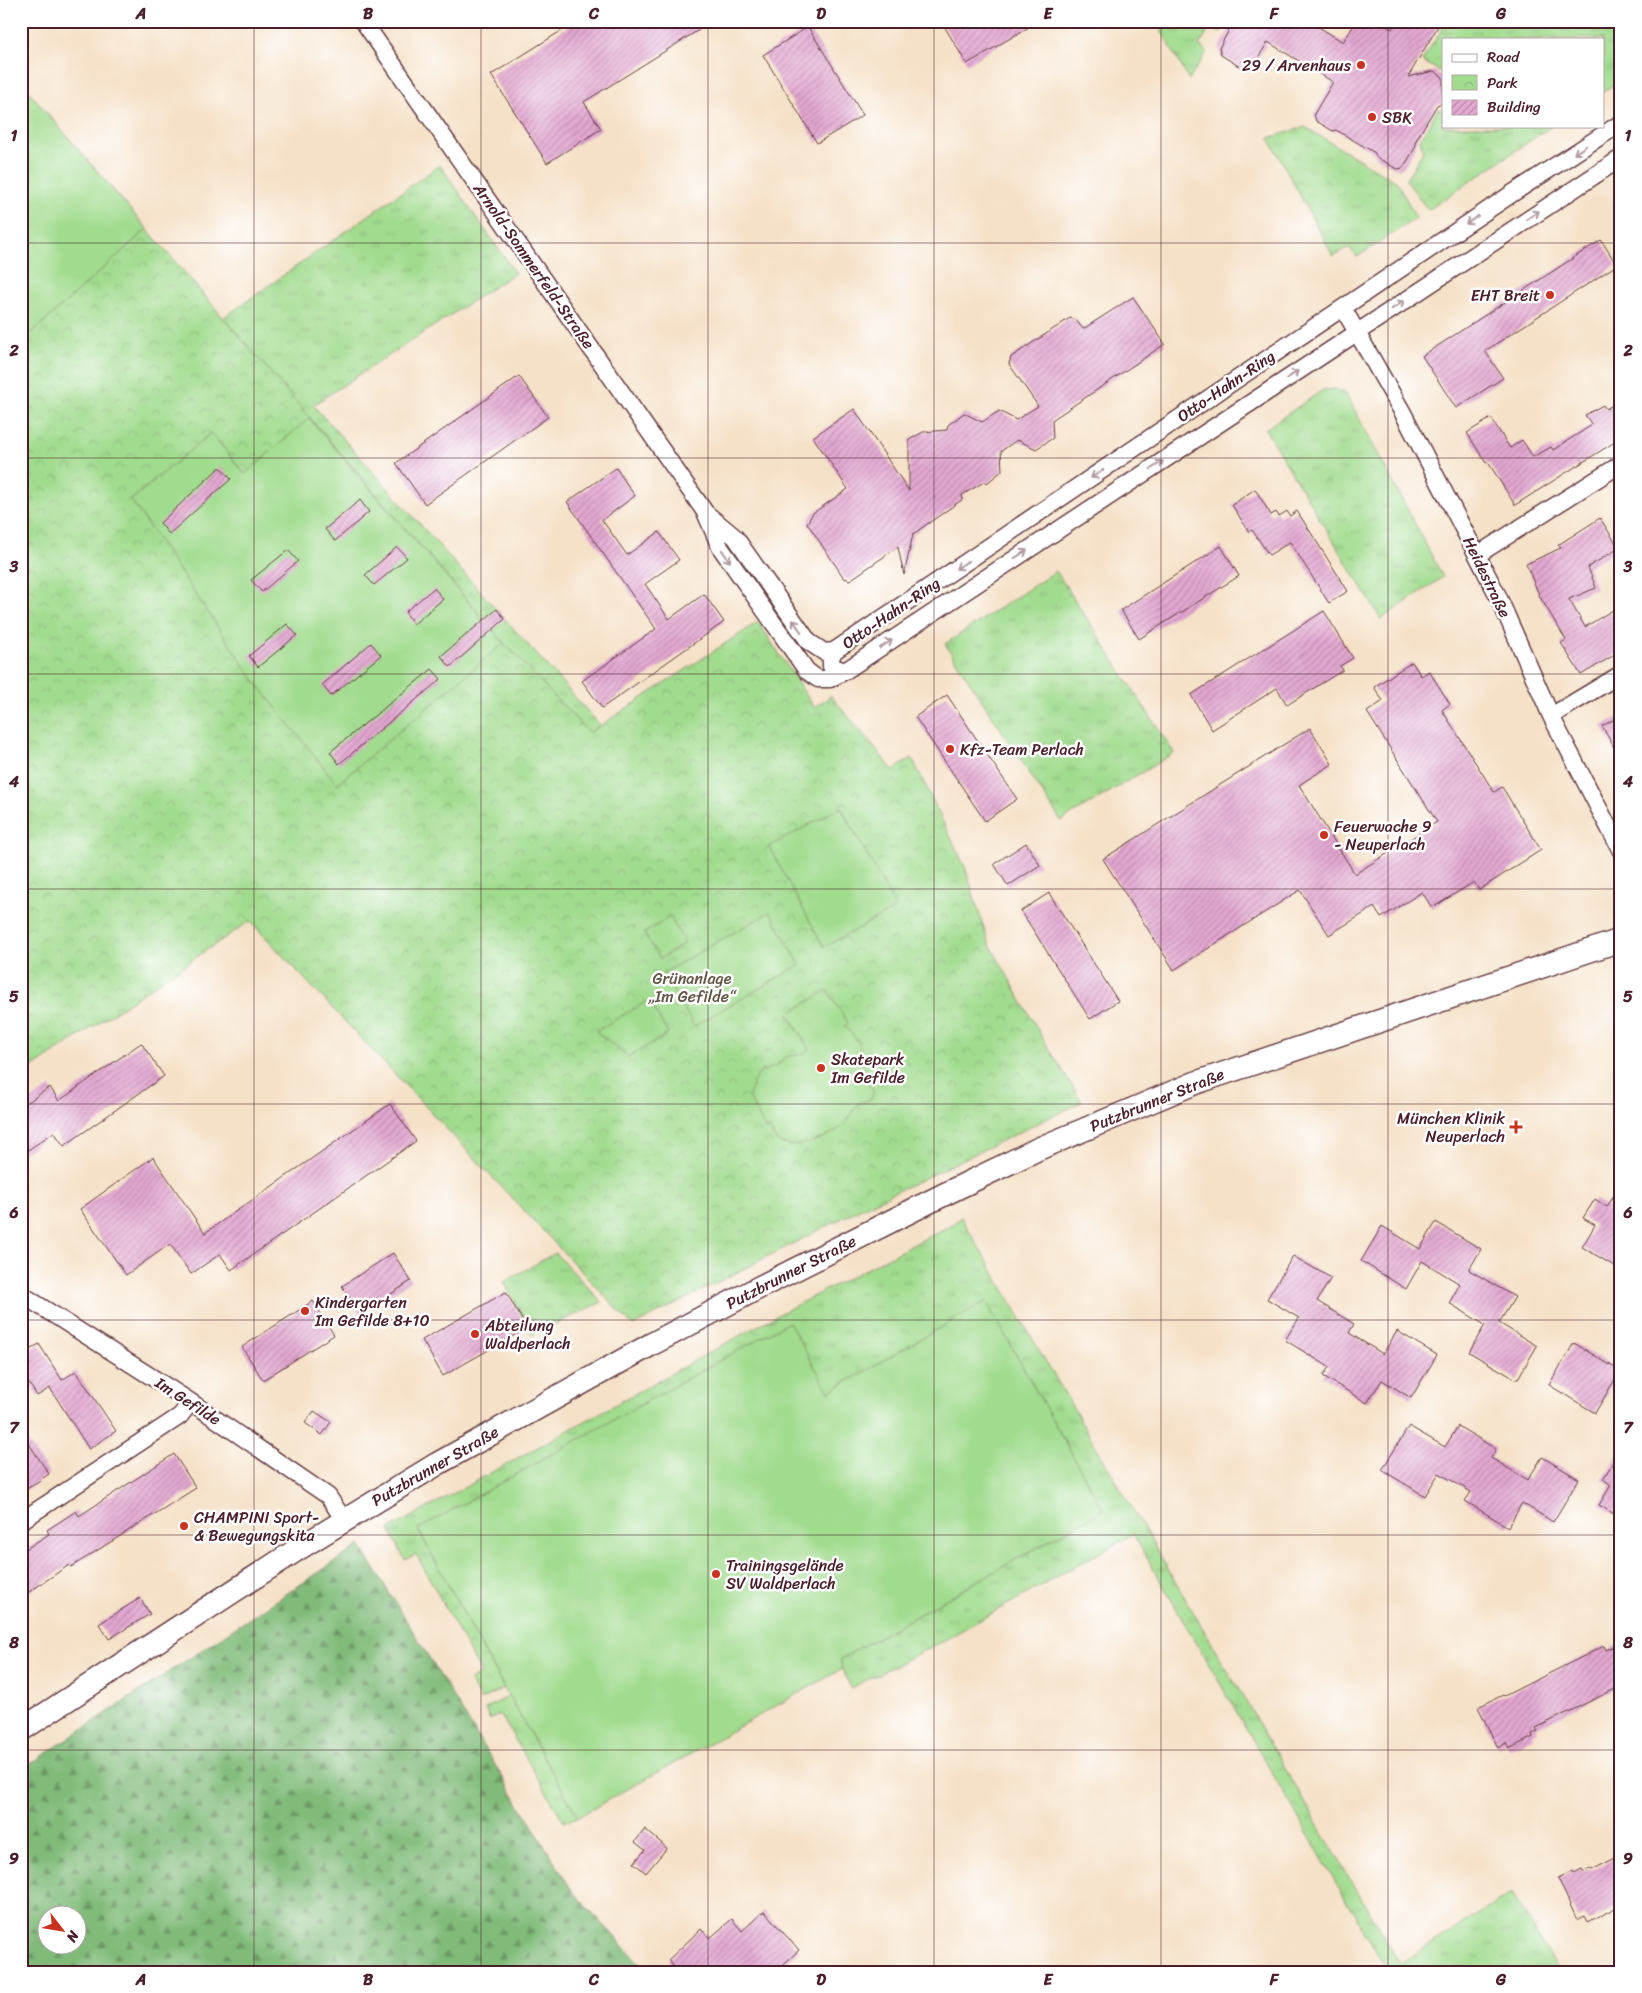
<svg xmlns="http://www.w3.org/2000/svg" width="1642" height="1993" viewBox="0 0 1642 1993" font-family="Sriracha,sans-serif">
  <defs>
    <pattern id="grass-tufts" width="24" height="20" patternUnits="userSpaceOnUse" patternTransform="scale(1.25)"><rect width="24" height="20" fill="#a1db8e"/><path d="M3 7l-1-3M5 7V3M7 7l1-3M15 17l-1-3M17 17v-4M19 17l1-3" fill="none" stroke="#8cbc7b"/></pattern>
    <pattern id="forest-firs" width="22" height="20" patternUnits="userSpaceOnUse" patternTransform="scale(1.25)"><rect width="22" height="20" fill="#80bb79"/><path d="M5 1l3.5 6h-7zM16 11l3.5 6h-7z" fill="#6b9763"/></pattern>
    <pattern id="park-crowns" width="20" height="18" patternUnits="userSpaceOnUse" patternTransform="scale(1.25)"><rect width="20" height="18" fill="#a1db8e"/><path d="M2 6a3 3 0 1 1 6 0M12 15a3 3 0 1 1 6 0" fill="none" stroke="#8cbc7b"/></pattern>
    <pattern id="building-hatch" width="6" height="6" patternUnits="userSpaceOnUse" patternTransform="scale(1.25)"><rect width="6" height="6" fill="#e3a8d1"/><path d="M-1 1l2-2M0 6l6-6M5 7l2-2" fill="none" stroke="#ba88aa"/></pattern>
  </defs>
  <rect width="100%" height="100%" fill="#fff"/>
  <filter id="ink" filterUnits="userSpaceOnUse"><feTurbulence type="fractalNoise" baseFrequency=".02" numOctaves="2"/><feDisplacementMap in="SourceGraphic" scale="10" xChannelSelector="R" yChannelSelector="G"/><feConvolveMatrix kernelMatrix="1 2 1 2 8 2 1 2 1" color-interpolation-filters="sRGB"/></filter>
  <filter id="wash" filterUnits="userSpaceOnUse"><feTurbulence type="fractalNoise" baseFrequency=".0096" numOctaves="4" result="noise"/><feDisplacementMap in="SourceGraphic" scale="20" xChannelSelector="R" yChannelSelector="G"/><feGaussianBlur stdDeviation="1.12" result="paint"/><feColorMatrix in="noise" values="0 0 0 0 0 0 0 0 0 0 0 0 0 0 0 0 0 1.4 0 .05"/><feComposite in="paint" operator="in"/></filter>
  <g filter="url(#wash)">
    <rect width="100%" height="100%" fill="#f5e1c7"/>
    <!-- grass -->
    <path fill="url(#grass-tufts)" stroke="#767d5c" d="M1156 21H1223L1226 23 1220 33 1210 28 1199 45 1207 52 1189 80Z
      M1447 21H1493L1501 26 1512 21H1621V79L1603 92V39H1443V73L1422 61Z
      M1443 109V126H1552L1428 210 1406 180 1423 151 1420 140 1437 110Z
      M1305 127 1397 182 1416 218 1357 257 1349 247 1333 256 1269 138Z
      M440 165 515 273 313 405 600 725 589 733 521 765 504 643 223 318Z
      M1336 389 1346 394 1349 399 1443 577 1381 619 1265 429 1323 390Z
      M1056 571 1174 753 1061 821 945 644Z
      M961 1217 1400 1964 1512 1893 1560 1972H1388L1133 1534 941 1642 851 1688 842 1669 840 1659 1103 1510 986 1302 829 1392 418 1529 504 1688 480 1700 470 1680 481 1673 416 1554 405 1560 389 1529 783 1312 951 1225Z
      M555 1253 602 1302 532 1335 504 1282Z
      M509 1696 578 1817 564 1822 500 1714 490 1720 485 1709Z"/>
    <!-- forest -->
    <path fill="url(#forest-firs)" stroke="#656d52" fill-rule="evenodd" d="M360 1545 573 1892 648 1972H21V1770ZM48 1916H78V1946H48Z"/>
    <!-- park -->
    <path fill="url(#park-crowns)" stroke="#767d5c" d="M21 83 504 643 589 733 758 622 814 707 831 696 893 770 912 758 965 867 988 941 1042 1037 1082 1102 856 1211 633 1326 250 921 21 1075Z"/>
    <!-- garden -->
    <path fill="#a1db8e" stroke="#767d5c" d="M21 83 147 229 24 340 21 336Z
      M309 418 504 643 337 784 255 681 131 500 211 433 245 474Z
      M841 807 896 908 824 947 769 847Z
      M770 912 800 965 694 1026 663 973Z
      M670 917 685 943 660 959 644 933Z
      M827 990 848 1023 844 1026C862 1043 864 1052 866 1077L864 1080 873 1089V1095L868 1101 860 1102C854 1109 850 1118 844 1125 831 1137 794 1152 778 1142 773 1138 772 1133 769 1128L766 1130 749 1098 753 1082 761 1071C773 1068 778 1067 785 1057L803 1054 810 1050 788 1014Z
      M649 1000 668 1034 628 1057 596 1031Z
      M986 1301 1103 1510 840 1659 842 1669 578 1817 507 1693 418 1529 789 1322 829 1392Z"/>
    <g id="blocks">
      <!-- building -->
      <path fill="url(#building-hatch)" d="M577 21H713L584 102 601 129 547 163 491 75Z
        M941 21H1039L967 64Z
        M1234 21H1309L1343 42 1354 25 1370 21H1376L1392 29 1397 21H1441L1408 77 1434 71 1443 77V103L1437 105 1415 142 1416 146 1403 168 1397 169 1376 157 1375 153 1336 130 1333 131 1316 121 1314 114 1333 82 1268 42 1252 68 1245 70 1221 55 1219 48Z
        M808 27 863 115 817 143 763 55Z
        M1601 240 1617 265 1485 351 1503 378 1456 408 1422 356Z
        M1133 297 1165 344 1052 420 1053 438 1036 449 1017 440 1001 451 1002 471 987 483 984 482 962 495 963 499 913 534 904 575 898 547 850 580 844 578 807 523 813 513 848 489 813 437 854 409 909 491V440L923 432 947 430 948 425 964 413 982 422 999 411 1016 420 1038 406 1009 364 1011 357 1070 318 1076 320 1083 329Z
        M519 376 548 417 425 504 396 463Z
        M1621 400V438L1515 505 1488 462 1486 463 1467 433 1491 418 1510 448 1522 440 1533 457 1551 447 1553 450 1592 425 1585 415 1603 405 1606 409Z
        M220 467 231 479 169 534 160 523Z
        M616 468 635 496 602 520 627 555 659 532 679 560 645 584 669 619 704 594 724 622 602 708 582 681 656 629 567 502Z
        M1255 489 1271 515 1276 512 1279 516 1287 511 1290 516 1297 511 1348 591 1329 603 1290 542 1269 555 1252 530 1249 532 1232 505Z
        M360 500 369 512 335 541 325 529Z
        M1600 518 1619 548 1588 567 1596 588 1569 599 1585 627 1621 605V651L1581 675 1561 643 1566 640 1540 597 1526 564 1561 548 1558 545Z
        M1221 546 1239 576 1139 639 1121 610Z
        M397 547 407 558 374 585 365 575Z
        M288 550 298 561 262 592 251 580Z
        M434 588 443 599 414 624 405 612Z
        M497 609 505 619 450 667 441 656Z
        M1324 611 1353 658 1340 666 1343 670 1287 705 1277 688 1212 730 1191 695Z
        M287 624 297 635 258 667 249 656Z
        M371 643 381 655 331 696 322 685Z
        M1412 662 1421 676 1429 671 1450 704 1442 710 1494 792 1502 787 1541 850 1479 890 1474 882 1432 908 1422 892 1381 918 1374 907 1329 935 1300 890 1174 970 1103 859 1310 728 1332 764 1299 785 1355 874 1437 822 1367 712 1383 701 1374 687Z
        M432 669 441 679 339 764 330 752Z
        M947 695 1017 799 985 821 915 717Z
        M1621 716V760L1602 726Z
        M1026 843 1040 865 1008 886 994 864Z
        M1049 893 1118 1001 1090 1019 1021 911Z
        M141 1043 164 1076 64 1146 54 1132 21 1155V1107L50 1087 59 1101Z
        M390 1104 416 1141 231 1270 220 1254 191 1274 170 1244 126 1275 80 1209 153 1157 205 1233Z
        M1621 1183V1270L1582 1247 1595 1225 1583 1218 1595 1199 1607 1207Z
        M1436 1222 1481 1249 1469 1270 1515 1297 1499 1323 1537 1346 1517 1380 1469 1352 1485 1325 1449 1303 1460 1284 1422 1261 1406 1289 1361 1261 1382 1226 1420 1249Z
        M393 1253 411 1281 360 1314 342 1286Z
        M1293 1256 1331 1278 1317 1301 1354 1324 1349 1333 1383 1354 1397 1331 1437 1355 1411 1398 1382 1380 1367 1403 1323 1376 1329 1367 1285 1340 1299 1318 1267 1299Z
        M506 1292 527 1328 443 1376 422 1340Z
        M313 1301 334 1335 263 1380 242 1347Z
        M1574 1343 1620 1371 1595 1413 1549 1385Z
        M39 1344 62 1380 76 1371 116 1431 89 1449 50 1388 37 1396 21 1371V1355Z
        M314 1411 331 1422 322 1435 305 1423Z
        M1409 1426 1445 1447 1458 1426 1496 1449 1491 1458 1528 1480 1542 1457 1579 1479 1553 1522 1522 1503 1508 1527 1465 1501 1471 1492 1439 1473 1425 1496 1382 1470Z
        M21 1432 49 1474 21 1493Z
        M1621 1449V1518L1599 1505 1611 1485 1603 1479Z
        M174 1454 196 1488 71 1567 69 1565 26 1594 21 1586V1552L49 1534 47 1530 76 1511 79 1516Z
        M140 1598 150 1614 109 1639 99 1624Z
        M1621 1643V1686L1536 1728 1538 1731 1532 1734 1533 1737 1509 1749 1506 1743 1498 1748 1478 1707 1503 1695 1504 1696 1604 1646 1606 1650Z
        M645 1829 667 1848 646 1873 634 1863 645 1850 635 1842Z
        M1621 1855V1905L1588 1922 1585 1916 1577 1920 1558 1878 1573 1871 1574 1873 1582 1869 1584 1872 1591 1868 1592 1870Z
        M764 1911 799 1950 775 1972 768 1966 761 1972H678L668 1960 701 1929 710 1938 732 1919 742 1931Z"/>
    </g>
  </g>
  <g filter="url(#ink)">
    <use href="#blocks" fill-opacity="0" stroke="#643c42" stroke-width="1"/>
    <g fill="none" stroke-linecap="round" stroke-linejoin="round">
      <defs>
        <path id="street" d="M363 21 705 512 720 547 807 671 818 679H830L845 671 1621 158
          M1343 308 1403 413 1477 555 1498 596 1551 716 1621 851
          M707 514 735 537 809 642 824 652 834 651
          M1477 555 1621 464
          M845 671 831 666V658L834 651 1513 193 1621 123
          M1551 716 1621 674
          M21 1294 191 1402 328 1496 344 1520
          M21 1521 180 1416 191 1402"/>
        <path id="secondary" d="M21 1730 298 1549 437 1464 652 1344 760 1287 949 1192 1038 1149 1195 1083 1621 940"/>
      </defs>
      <!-- street casing -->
      <use href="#street" stroke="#643c42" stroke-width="19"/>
      <!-- secondary casing -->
      <use href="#secondary" stroke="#643c42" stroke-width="25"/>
      <!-- street -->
      <use href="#street" stroke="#fff" stroke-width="16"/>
      <!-- secondary -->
      <use href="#secondary" stroke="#fff" stroke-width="22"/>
    </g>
    <!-- one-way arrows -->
    <defs><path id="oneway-shaft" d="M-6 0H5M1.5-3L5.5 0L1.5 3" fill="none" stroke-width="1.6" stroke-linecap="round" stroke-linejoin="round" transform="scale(1.25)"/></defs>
    <g stroke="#ae9aa0">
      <use href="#oneway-shaft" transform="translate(1580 150) rotate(147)"/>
      <use href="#oneway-shaft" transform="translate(1533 215) rotate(-34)"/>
      <use href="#oneway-shaft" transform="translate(1472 220) rotate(146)"/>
      <use href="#oneway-shaft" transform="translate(1398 305) rotate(-34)"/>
      <use href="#oneway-shaft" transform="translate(1292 375) rotate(-33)"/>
      <use href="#oneway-shaft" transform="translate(1157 465) rotate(-33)"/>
      <use href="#oneway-shaft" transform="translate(1097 474) rotate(146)"/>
      <use href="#oneway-shaft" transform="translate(1021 554) rotate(-34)"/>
      <use href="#oneway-shaft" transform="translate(726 556) rotate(56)"/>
      <use href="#oneway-shaft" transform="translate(962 565) rotate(146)"/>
      <use href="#oneway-shaft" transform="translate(797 626) rotate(-125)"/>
      <use href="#oneway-shaft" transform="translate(886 644) rotate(-34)"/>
    </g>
  </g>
  <!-- grid -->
  <path fill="none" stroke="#4a1f2b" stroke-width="1" stroke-opacity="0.55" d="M254 21V1972M481 21V1972M708 21V1972M934 21V1972M1161 21V1972M1388 21V1972M21 243H1621M21 458H1621M21 674H1621M21 889H1621M21 1104H1621M21 1320H1621M21 1535H1621M21 1750H1621"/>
  <!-- markers -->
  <g fill="#c8321e" stroke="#fff" stroke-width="2">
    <circle cx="1361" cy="65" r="5"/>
    <circle cx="1372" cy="117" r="5"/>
    <circle cx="1550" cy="295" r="5"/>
    <circle cx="950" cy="749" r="5"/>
    <circle cx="1324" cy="835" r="5"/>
    <circle cx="821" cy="1068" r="5"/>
    <path d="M1513.5 1119.5h5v5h5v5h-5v5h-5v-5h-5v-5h5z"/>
    <circle cx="305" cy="1311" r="5"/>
    <circle cx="475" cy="1334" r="5"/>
    <circle cx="184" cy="1526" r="5"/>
    <circle cx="716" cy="1574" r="5"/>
  </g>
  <g text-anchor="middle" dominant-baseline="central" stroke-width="5" stroke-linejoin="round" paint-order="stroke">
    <!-- poi labels -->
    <g font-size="16" fill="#4a1f2b" stroke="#fff" text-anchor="start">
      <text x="1351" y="65" text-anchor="end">29 / Arvenhaus</text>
      <text x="1382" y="117">SBK</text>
      <text x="1540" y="295" text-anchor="end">EHT Breit</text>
      <text x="960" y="749">Kfz-Team Perlach</text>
      <text x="1334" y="826">Feuerwache 9<tspan x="1334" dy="18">- Neuperlach</tspan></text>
      <text x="831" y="1059">Skatepark<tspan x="831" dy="18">Im Gefilde</tspan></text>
      <text x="1505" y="1118" text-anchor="end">München Klinik<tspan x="1505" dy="18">Neuperlach</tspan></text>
      <text x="315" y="1302">Kindergarten<tspan x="315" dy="18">Im Gefilde 8+10</tspan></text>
      <text x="485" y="1325">Abteilung<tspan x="485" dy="18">Waldperlach</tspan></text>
      <text x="194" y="1517">CHAMPINI Sport-<tspan x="194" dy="18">&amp; Bewegungskita</tspan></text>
      <text x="726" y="1565">Trainingsgelände<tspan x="726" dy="18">SV Waldperlach</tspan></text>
    </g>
    <!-- street labels -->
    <g font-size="16" fill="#4a1f2b" stroke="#fff">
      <text transform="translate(534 266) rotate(55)">Arnold-Sommerfeld-Straße</text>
      <text transform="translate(1226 386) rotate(-34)">Otto-Hahn-Ring</text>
      <text transform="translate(1487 577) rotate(64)">Heidestraße</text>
      <text transform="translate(891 613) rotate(-34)">Otto-Hahn-Ring</text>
      <text transform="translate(1157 1100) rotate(-22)">Putzbrunner Straße</text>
      <text transform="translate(791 1272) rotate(-27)">Putzbrunner Straße</text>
      <text transform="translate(188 1401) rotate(33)">Im Gefilde</text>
      <text transform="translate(435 1466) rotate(-30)">Putzbrunner Straße</text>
    </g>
    <!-- park labels -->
    <g font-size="16" fill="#645749" stroke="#fff">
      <text x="692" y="978">Grünanlage<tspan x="692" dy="18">„Im Gefilde“</tspan></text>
    </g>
  </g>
  <!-- margin -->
  <rect width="1642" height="1993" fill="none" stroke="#fff" stroke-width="55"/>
  <!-- legend -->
  <rect x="1442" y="38" width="162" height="90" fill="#ffffff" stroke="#b7a5aa"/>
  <rect x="1452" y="54" width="25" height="8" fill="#ffffff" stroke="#b7a5aa"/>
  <text x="1487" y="62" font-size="15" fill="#4a1f2b">Road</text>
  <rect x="1452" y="75" width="25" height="15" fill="url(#park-crowns)" stroke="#b7a5aa"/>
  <text x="1487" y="88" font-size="15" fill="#4a1f2b">Park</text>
  <rect x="1452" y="100" width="25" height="15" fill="url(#building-hatch)" stroke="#b7a5aa"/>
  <text x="1487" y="112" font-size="15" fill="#4a1f2b">Building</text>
  <!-- north arrow -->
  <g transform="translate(62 1930) rotate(121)"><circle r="24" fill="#ffffff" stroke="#b7a5aa"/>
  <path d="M0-4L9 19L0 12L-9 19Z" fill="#c8321e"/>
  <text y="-8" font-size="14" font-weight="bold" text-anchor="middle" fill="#4a1f2b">N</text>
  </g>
  <rect x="28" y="28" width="1586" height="1938" fill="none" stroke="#4a1f2b" stroke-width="2"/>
  <g font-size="16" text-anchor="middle" font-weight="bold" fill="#4a1f2b">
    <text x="141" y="19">A</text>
    <text x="368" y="19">B</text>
    <text x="594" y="19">C</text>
    <text x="821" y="19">D</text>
    <text x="1048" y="19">E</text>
    <text x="1274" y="19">F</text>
    <text x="1501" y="19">G</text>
    <text x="14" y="141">1</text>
    <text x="1628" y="141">1</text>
    <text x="14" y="356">2</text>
    <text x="1628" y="356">2</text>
    <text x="14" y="572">3</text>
    <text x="1628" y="572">3</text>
    <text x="14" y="787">4</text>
    <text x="1628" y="787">4</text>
    <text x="14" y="1002">5</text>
    <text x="1628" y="1002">5</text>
    <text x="14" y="1218">6</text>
    <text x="1628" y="1218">6</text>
    <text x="14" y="1433">7</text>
    <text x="1628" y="1433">7</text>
    <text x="14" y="1648">8</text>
    <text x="1628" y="1648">8</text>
    <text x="14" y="1864">9</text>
    <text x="1628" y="1864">9</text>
    <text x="141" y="1985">A</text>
    <text x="368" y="1985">B</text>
    <text x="594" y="1985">C</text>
    <text x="821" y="1985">D</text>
    <text x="1048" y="1985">E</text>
    <text x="1274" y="1985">F</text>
    <text x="1501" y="1985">G</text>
  </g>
</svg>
